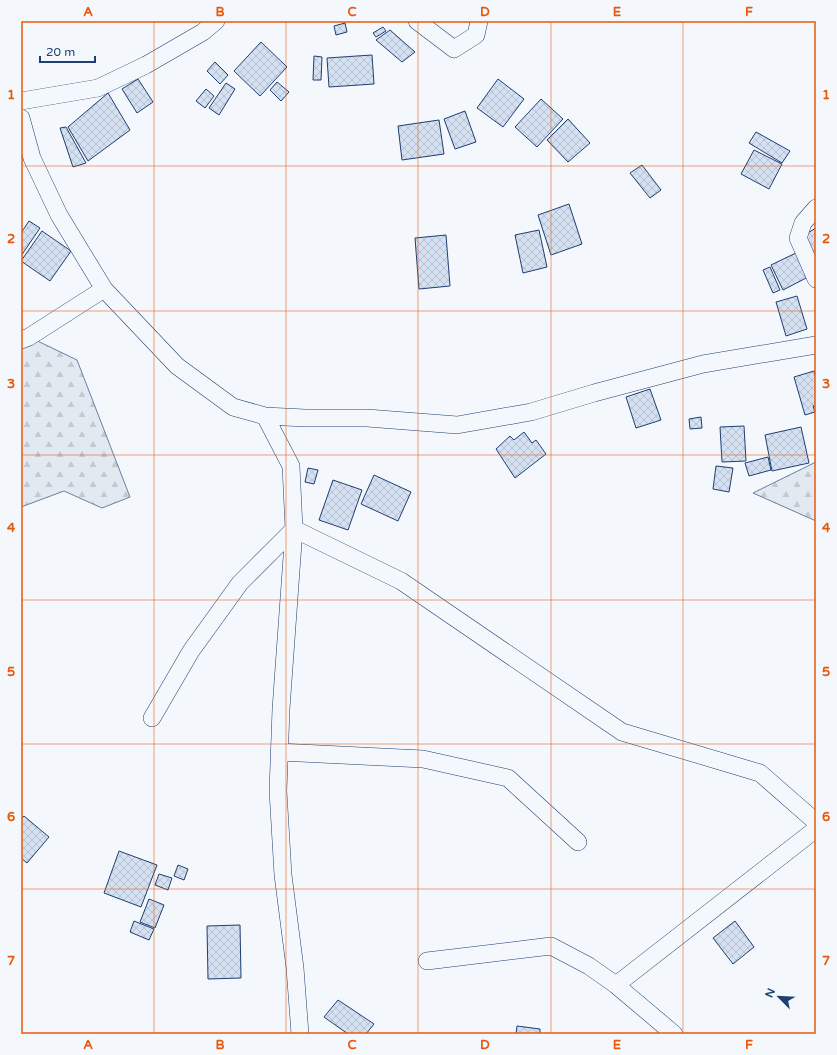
<svg xmlns="http://www.w3.org/2000/svg" width="837" height="1055" viewBox="0 0 837 1055" font-family="'Varela Round',sans-serif">
  <defs>
    <pattern id="forest-firs" width="22" height="20" patternUnits="userSpaceOnUse"><rect width="22" height="20" fill="#e3e9f0"/><path d="M5 1l3.5 6h-7zM16 11l3.5 6h-7z" fill="#c2c9d1"/></pattern>
    <pattern id="building-cross-hatch" width="8" height="8" patternUnits="userSpaceOnUse"><rect width="8" height="8" fill="#d5e0f0"/><path d="M0 0l8 8M0 8l8-8" fill="none" stroke="#b6c1d1"/></pattern>
  </defs>
  <rect width="100%" height="100%" fill="#f4f7fb"/>
  <!-- forest -->
  <path fill="url(#forest-firs)" stroke="#687fa3" d="M21 333 77 360 130 497 102 508 64 491 21 507Z
    M816 462V521L753 493Z"/>
  <!-- building -->
  <path fill="url(#building-cross-hatch)" stroke="#1d3f73" d="M345 23 347 32 336 35 334 26Z
    M383 27 386 31 376 37 373 33Z
    M390 30 415 52 402 62 376 40Z
    M261 42 287 67 260 96 234 71Z
    M372 55 374 84 329 87 327 58Z
    M314 56 322 57 321 80H313Z
    M215 62 228 75 220 84 207 71Z
    M138 79 153 102 137 113 122 89Z
    M498 79 524 99 503 127 477 108Z
    M277 82 289 92 281 101 270 90Z
    M226 83 235 89 219 115 209 108Z
    M206 89 214 96 205 108 196 101Z
    M108 93 130 130 88 161 68 127Z
    M541 99 563 119 537 147 515 127Z
    M465 111 476 142 455 149 444 119Z
    M568 119 590 143 568 162 547 140Z
    M439 120 444 154 402 160 398 126Z
    M66 127 86 163 73 167 60 128Z
    M756 132 790 151 782 163 749 143Z
    M754 150 782 164 769 189 741 174Z
    M642 165 661 190 650 198 630 173Z
    M569 204 582 244 551 255 538 215Z
    M29 221 40 228 21 256V233Z
    M816 228V259L801 237Z
    M539 230 547 267 523 273 515 235Z
    M42 231 71 251 50 281 21 261Z
    M446 235 450 286 419 289 415 238Z
    M798 252 810 276 783 290 771 265Z
    M770 267 780 290 773 293 763 270Z
    M797 296 807 329 786 336 776 302Z
    M814 371 816 379V405L813 406 815 412 805 415 794 377Z
    M650 389 661 420 636 428 626 397Z
    M701 417 702 428 690 429 689 419Z
    M744 426 746 461 722 462 720 427Z
    M801 427 809 463 772 471 765 435Z
    M524 432 532 443 536 440 546 454 515 478 496 449 510 436 514 440Z
    M768 457 771 470 749 476 745 463Z
    M716 466 733 468 729 492 713 489Z
    M308 468 318 470 314 484 305 482Z
    M374 475 411 492 398 521 361 504Z
    M333 480 362 490 348 530 319 520Z
    M24 816 49 837 27 863 21 858V819Z
    M119 851 157 865 141 907 104 893Z
    M178 865 188 869 184 880 174 876Z
    M159 874 172 878 168 890 155 885Z
    M149 899 164 905 155 928 140 922Z
    M134 921 154 929 149 940 130 932Z
    M735 921 754 947 733 964 713 938Z
    M240 925 241 978 208 979 207 926Z
    M338 1000 374 1024 366 1034H348L324 1017Z
    M517 1026 540 1029V1034H516Z"/>
  <g fill="none" stroke-linecap="round" stroke-linejoin="round">
    <defs>
      <path id="minor" d="M417 21 454 49 476 35 479 21
        M21 101 98 88 146 65 203 32 216 21
        M21 118 32 158 59 215 104 289 177 366 233 407 265 416 305 418H367L457 425 531 412 594 393 703 364 816 345
        M816 208 803 223 798 238 816 279
        M21 340 29 337 104 289
        M265 416 291 466 294 529 281 709 278 791 283 875 295 968 300 1034
        M152 718 191 651 240 583 294 529 401 581 622 732 760 773 816 822
        M279 752 423 759 508 778 578 842
        M427 961 551 946 589 966 616 985 674 1034
        M616 985 816 829"/>
    </defs>
    <!-- minor casing -->
    <use href="#minor" stroke="#1d3f73" stroke-width="18"/>
    <!-- minor -->
    <use href="#minor" stroke="#f4f7fb" stroke-width="17"/>
  </g>
  <!-- grid -->
  <path fill="none" stroke="#e8590c" stroke-width="1" stroke-opacity="0.55" d="M154 21V1034M286 21V1034M418 21V1034M551 21V1034M683 21V1034M21 166H816M21 311H816M21 455H816M21 600H816M21 744H816M21 889H816"/>
  <!-- border -->
  <rect width="837" height="1055" fill="none" stroke="#f4f7fb" stroke-width="44"/>
  <!-- north arrow -->
  <g transform="translate(779 997) rotate(294)" stroke="#f4f7fb" stroke-width="3" paint-order="stroke">
  <path d="M0-3L7 15L0 10L-7 15Z" fill="#1d3f73"/>
  <text y="-6" font-size="11" font-weight="bold" text-anchor="middle" fill="#1d3f73">N</text>
  </g>
  <!-- scale -->
  <path d="M40 56v6h55v-6" fill="none" stroke="#1d3f73" stroke-width="2"/>
  <text x="46" y="56" font-size="12" fill="#1d3f73" stroke="#f4f7fb" stroke-width="3" paint-order="stroke">20 m</text>
  <rect x="22" y="22" width="793" height="1011" fill="none" stroke="#e8590c" stroke-width="1.5"/>
  <g font-size="13" text-anchor="middle" font-weight="bold" fill="#e8590c">
    <text x="88" y="16">A</text>
    <text x="220" y="16">B</text>
    <text x="352" y="16">C</text>
    <text x="485" y="16">D</text>
    <text x="617" y="16">E</text>
    <text x="749" y="16">F</text>
    <text x="11" y="99">1</text>
    <text x="826" y="99">1</text>
    <text x="11" y="243">2</text>
    <text x="826" y="243">2</text>
    <text x="11" y="388">3</text>
    <text x="826" y="388">3</text>
    <text x="11" y="532">4</text>
    <text x="826" y="532">4</text>
    <text x="11" y="676">5</text>
    <text x="826" y="676">5</text>
    <text x="11" y="821">6</text>
    <text x="826" y="821">6</text>
    <text x="11" y="965">7</text>
    <text x="826" y="965">7</text>
    <text x="88" y="1049">A</text>
    <text x="220" y="1049">B</text>
    <text x="352" y="1049">C</text>
    <text x="485" y="1049">D</text>
    <text x="617" y="1049">E</text>
    <text x="749" y="1049">F</text>
  </g>
</svg>
